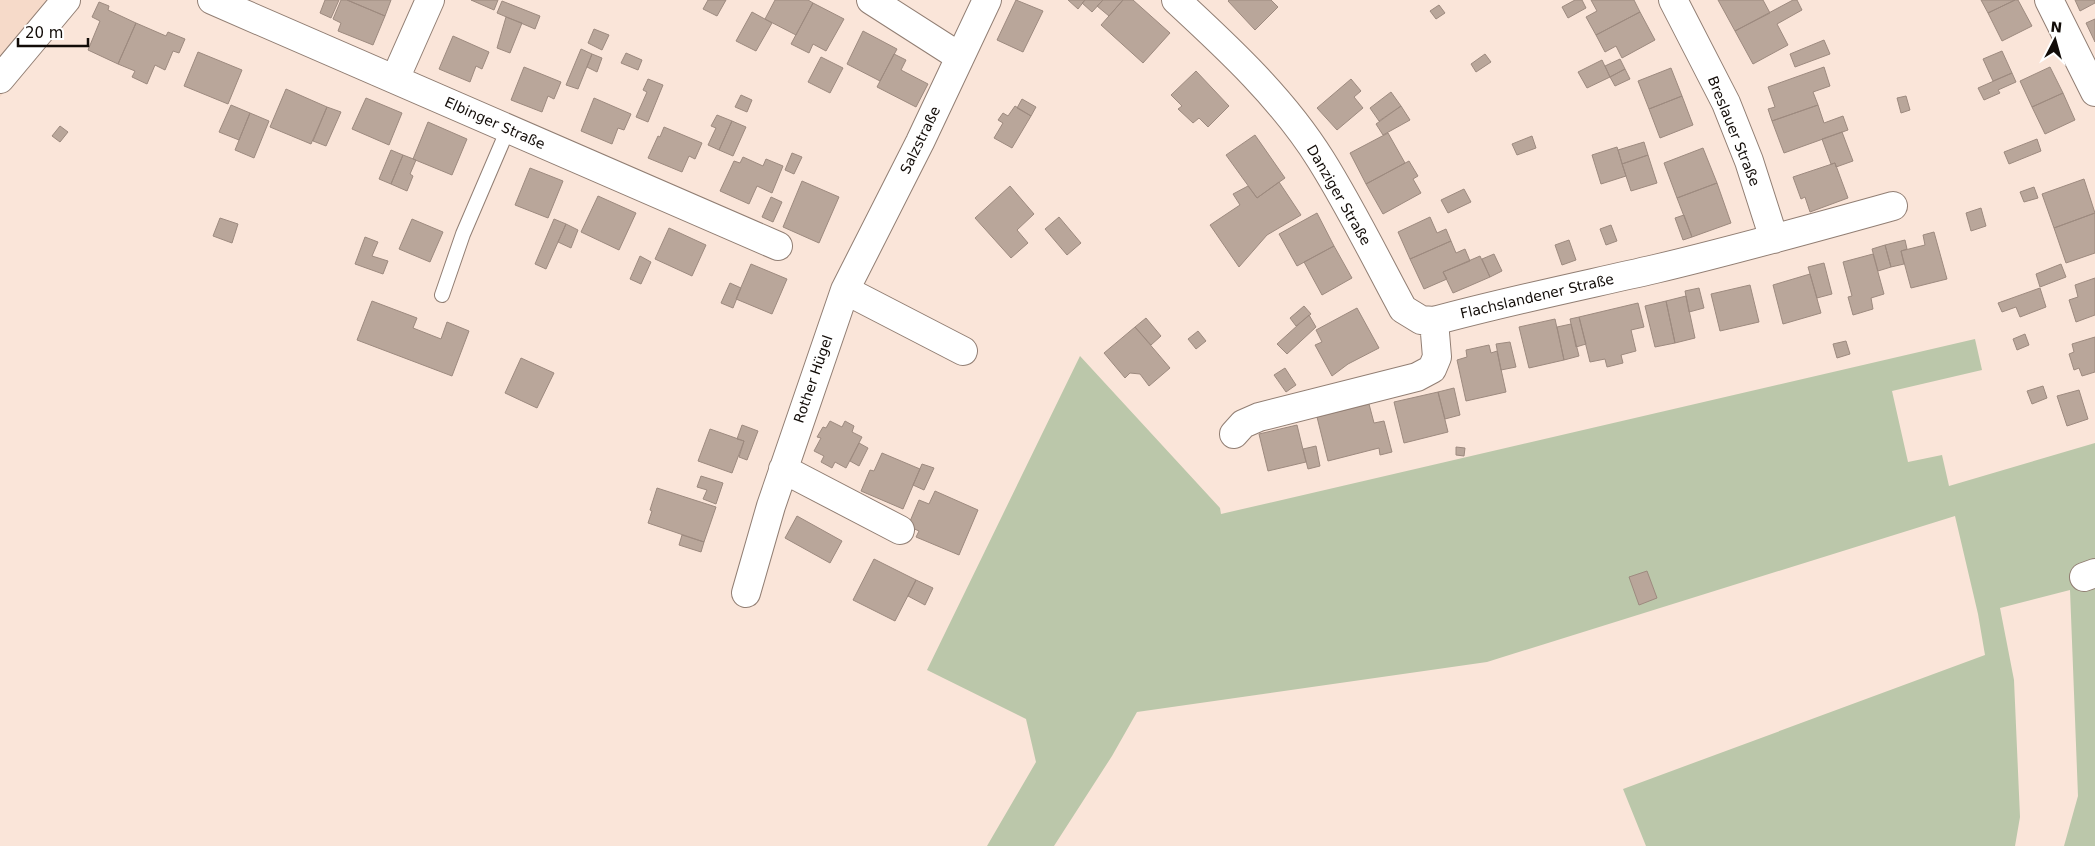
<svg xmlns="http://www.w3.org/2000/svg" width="2095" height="846" viewBox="0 0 2095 846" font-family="'DejaVu Sans',sans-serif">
  <rect width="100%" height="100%" fill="#fae5d9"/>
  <!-- built -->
  <path fill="#f6dac9" d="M0 0H76L0 97Z"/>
  <!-- green -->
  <path fill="#bbc7aa" d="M1975 339 1982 370 1892 391 1908 462 1942 455 1949 486 2095 443V846H2064L2078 796 2070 590 2000 608 2014 680 2020 817 2015 846H1646L1623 789 1985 655 1978 614 1955 516 1487 662 1137 712 1112 756 1054 846H987L1036 762 1026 719 927 670 1080 356 1220 508 1221 514Z"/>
  <!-- building -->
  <path fill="#b9a69a" stroke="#9d8a7f" d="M325 0H339L331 18 320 13Z
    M341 0H347L385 16 373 45 338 31 341 23 333 19Z
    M347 0H391L385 16Z
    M471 0H498L494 10Z
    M708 0H726L717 16 703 9Z
    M775 0H808L813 3 796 35 765 19Z
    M1016 0 1043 11 1023 52 997 40Z
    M1068 0H1085L1078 9Z
    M1085 0H1103L1092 12 1082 3Z
    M1103 0H1123L1109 16 1097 6Z
    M1123 0H1133L1170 33 1143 63 1101 25Z
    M1229 0H1271L1278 7 1255 30 1228 1Z
    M1575 0H1582L1586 8 1568 18 1562 7Z
    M1591 0H1634L1640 12 1596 35 1586 17 1597 11Z
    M1718 0H1763L1770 13 1735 31Z
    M1793 0H1797L1802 10 1777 24 1788 45 1753 64 1735 31Z
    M1981 0H2015L1988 13Z
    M2015 0H2018L2032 26 2002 41 1988 13Z
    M2075 0H2095V3L2080 11Z
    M502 1 540 16 535 29 497 13Z
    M99 2 109 6 108 10 136 23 118 64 88 50 100 21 92 17Z
    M813 3 844 19 826 51 813 44 809 53 791 44Z
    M1439 5 1445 13 1436 19 1430 11Z
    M752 12 772 23 756 51 736 41Z
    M1640 12 1655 40 1622 58 1616 46 1605 52 1596 35Z
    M506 17 522 23 510 53 497 48Z
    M2095 19V42L2086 23Z
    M136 23 166 36 168 32 185 39 179 53 173 51 165 70 155 65 147 84 132 77 135 71 118 64Z
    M594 29 609 35 602 50 588 43Z
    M863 31 897 49 880 81 847 64Z
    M453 36 489 52 482 69 476 66 470 82 439 69Z
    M1824 40 1830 54 1795 67 1790 54Z
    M581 49 592 54 578 89 566 85Z
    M2002 51 2012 73 1993 81 1983 59Z
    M198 52 242 70 228 104 184 86Z
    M626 53 642 60 638 70 621 63Z
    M592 54 602 58 597 72 587 67Z
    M894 54 906 60 901 70 928 84 916 107 877 87Z
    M1485 54 1491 62 1476 72 1471 64Z
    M821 57 843 68 830 93 808 82Z
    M1620 59 1625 69 1610 77 1605 66Z
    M1602 60 1610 77 1587 88 1578 72Z
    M524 67 561 82 554 99 548 96 542 112 511 100Z
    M1824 67 1830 86 1813 92 1818 105 1772 121 1768 109 1775 107 1768 87Z
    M2050 67 2063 93 2032 107 2020 81Z
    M1671 68 1682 96 1649 109 1638 81Z
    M1625 69 1630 79 1615 86 1610 77Z
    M1196 71 1229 106 1208 127 1199 118 1193 123 1178 109 1182 106 1171 95Z
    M2012 73 2016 82 1998 90 2000 93 1984 100 1978 88Z
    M648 79 663 85 648 122 636 117 647 92 643 90Z
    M1351 79 1361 91 1354 97 1363 108 1337 130 1317 108Z
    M286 89 327 107 311 144 270 127Z
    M1391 92 1401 106 1379 121 1370 108Z
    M2063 93 2075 120 2045 134 2032 107Z
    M741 95 752 100 747 112 735 107Z
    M1682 96 1693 125 1660 138 1649 109Z
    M1906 96 1910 110 1901 113 1897 98Z
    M366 98 402 113 389 145 352 129Z
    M594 98 631 114 624 130 618 128 612 144 581 131Z
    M1022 99 1036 107 1031 116 1017 108Z
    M231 105 250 113 239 140 219 132Z
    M1818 105 1824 123 1843 116 1848 130 1784 153 1772 121Z
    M1015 106 1031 116 1012 148 994 138 1003 123 998 120 1003 113 1008 116Z
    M1401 106 1410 120 1383 135 1376 124Z
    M327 107 341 112 326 146 313 141Z
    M250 113 269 121 254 158 235 150Z
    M717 115 732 121 719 150 708 145 716 128 711 126Z
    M732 121 746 127 733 156 719 150Z
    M428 122 467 139 452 175 413 159Z
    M60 126 68 132 60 142 52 136Z
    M664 127 702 143 695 159 689 156 682 172 648 158 658 136 660 137Z
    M1842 132 1853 161 1836 167 1835 163 1831 164 1822 139Z
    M1388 133 1405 163 1366 184 1350 153Z
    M1255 135 1285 178 1257 198 1226 155Z
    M1532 136 1536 148 1517 155 1512 144Z
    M2037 139 2041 151 2009 164 2004 152Z
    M1644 142 1648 155 1622 164 1618 150Z
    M1617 147 1626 176 1601 184 1592 155Z
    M1703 148 1717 183 1677 198 1664 163Z
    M391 150 403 155 391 184 379 179Z
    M792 153 802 157 794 174 785 170Z
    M403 155 416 160 410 174 413 176 407 191 391 184Z
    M1648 155 1657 183 1631 191 1622 164Z
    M743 157 763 166 766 159 783 166 772 193 757 186 749 204 720 191 734 161 740 163Z
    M1409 161 1418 176 1413 179 1421 193 1383 214 1366 184Z
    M1835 163 1848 198 1810 212 1805 197 1801 199 1793 177Z
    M530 168 563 181 548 218 515 205Z
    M2084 179 2095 213 2054 228 2042 194Z
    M802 181 839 197 819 243 783 227Z
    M1279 182 1301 215 1267 235 1239 267 1210 225 1240 205 1233 194 1248 186 1257 198Z
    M1717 183 1731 223 1692 237 1677 198Z
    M1010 186 1034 214 1017 230 1028 243 1011 258 975 218Z
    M2034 187 2038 198 2024 202 2020 192Z
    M1464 189 1471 202 1448 213 1441 200Z
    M598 196 636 213 619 250 581 232Z
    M771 197 782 202 773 222 762 217Z
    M1981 208 1986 226 1971 231 1966 213Z
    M1317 213 1334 246 1297 266 1279 234Z
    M2095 213V253L2066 263 2054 228Z
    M1684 215 1692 237 1683 240 1675 218Z
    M1059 217 1081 243 1067 255 1045 229Z
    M1430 217 1437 233 1446 229 1451 241 1410 259 1398 232Z
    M220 218 238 224 232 243 213 236Z
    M412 219 443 232 430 262 399 249Z
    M554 219 566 224 546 269 535 264Z
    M566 224 578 230 571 248 558 242Z
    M1611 225 1617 241 1606 245 1600 229Z
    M669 228 706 245 692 276 655 259Z
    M1934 232 1947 279 1911 288 1901 251 1925 245 1923 235Z
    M365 237 378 242 372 256 388 261 383 274 355 264Z
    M1569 240 1576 260 1562 265 1555 245Z
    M1905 240 1907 249 1901 251 1904 264 1891 267 1885 245Z
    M1451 241 1456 253 1465 249 1470 261 1443 272 1447 279 1424 289 1410 259Z
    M1885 245 1891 267 1878 271 1872 249Z
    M1334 246 1352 278 1322 295 1304 262Z
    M1494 254 1502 271 1490 277 1482 259Z
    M1873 254 1884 294 1871 298 1873 309 1853 315 1848 297 1852 296 1843 262Z
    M640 256 651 262 641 284 630 279Z
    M1480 256 1490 277 1453 293 1443 272Z
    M1824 263 1832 294 1817 298 1808 267Z
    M751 264 787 279 772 314 736 299Z
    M2061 264 2066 277 2040 287 2036 274Z
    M1810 274 1821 313 1783 324 1773 285Z
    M2095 278V315L2076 322 2069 300 2078 297 2075 285Z
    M730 283 741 288 733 308 721 303Z
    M1750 285 1759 322 1720 331 1711 294Z
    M1699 288 1704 308 1689 312 1685 291Z
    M2040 288 2046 307 2020 317 2016 307 2002 312 1998 303Z
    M1686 296 1695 338 1675 343 1666 301Z
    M372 301 417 318 413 328 441 339 447 322 469 331 452 376 357 340Z
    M1666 301 1675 343 1655 347 1645 306Z
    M1638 303 1644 327 1631 330 1636 351 1621 355 1623 363 1607 367 1605 359 1590 362 1579 317Z
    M1304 306 1311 314 1296 326 1290 318Z
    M1357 308 1379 348 1348 364 1332 376 1315 345 1322 342 1316 330Z
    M1309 315 1316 327 1287 354 1277 344Z
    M1579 317 1586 344 1576 347 1570 319Z
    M1146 318 1161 336 1151 345 1135 327Z
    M1555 319 1564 360 1529 368 1519 327Z
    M1571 324 1579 356 1564 360 1557 327Z
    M1135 327 1170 368 1149 386 1140 374 1130 373 1125 378 1104 353Z
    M1198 331 1206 341 1196 349 1188 339Z
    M2025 334 2029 345 2017 350 2013 339Z
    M2095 337V372L2082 376 2079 368 2074 370 2069 354 2074 352 2072 344Z
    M1846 341 1850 354 1837 358 1833 344Z
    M1510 342 1516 367 1501 370 1496 344Z
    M1489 345 1491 353 1497 351 1506 392 1466 401 1457 360 1467 357 1466 350Z
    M521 358 554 373 537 408 505 393Z
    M1285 368 1296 385 1286 392 1274 375Z
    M2043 386 2047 398 2032 404 2027 391Z
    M1454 388 1460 415 1445 419 1438 392Z
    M2079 390 2088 419 2067 426 2057 396Z
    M1438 392 1448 432 1404 443 1394 402Z
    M1369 404 1374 423 1384 421 1392 452 1380 455 1379 448 1328 461 1317 417Z
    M830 421 842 427 845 421 854 426 852 432 862 437 846 468 835 462 832 468 821 462 824 456 814 451 821 438 817 437 823 427 826 428Z
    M742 425 758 431 747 460 739 457 744 441 737 439Z
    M1297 425 1306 462 1268 471 1259 434Z
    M710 429 744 441 732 473 698 461Z
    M859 443 868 448 859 466 850 461Z
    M1316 446 1320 466 1308 469 1303 449Z
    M1456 447 1465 448 1464 456 1456 455Z
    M882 453 920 469 903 509 861 491 870 470 874 471Z
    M922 464 934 468 924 490 913 485Z
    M701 476 723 483 716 504 703 499 707 490 697 487Z
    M657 488 716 507 704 542 648 523 652 511 650 510Z
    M935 491 978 510 959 555 916 537 919 531 908 526 919 500 929 504Z
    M797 516 842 541 830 563 785 538Z
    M682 535 704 542 701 552 679 545Z
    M874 559 916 580 895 621 853 600Z
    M1647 571 1657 598 1639 605 1629 577Z
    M916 580 933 588 925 605 908 596Z"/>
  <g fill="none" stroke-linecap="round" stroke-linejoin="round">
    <defs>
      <path id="service" d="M442 295 463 234 508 129"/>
      <path id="minor" d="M212 0 778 246
        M871 0 960 57
        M1176 0C1228 48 1283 99 1321 160 1351 208 1376 259 1403 309L1421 320 1434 321C1507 301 1581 286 1655 269 1735 250 1814 228 1893 206
        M1673 0 1726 103 1749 161 1774 239
        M2049 0 2095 92
        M0 79 66 0
        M395 79 430 0
        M845 290 963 351
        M1234 434 1243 424 1259 417 1417 377 1432 369 1437 357 1434 321
        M783 469 900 530
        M2084 577 2095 573
        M746 593 771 506 845 290 920 142 987 0"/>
    </defs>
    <!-- service casing -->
    <use href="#service" stroke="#917e73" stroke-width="16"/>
    <!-- minor casing -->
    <use href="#minor" stroke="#917e73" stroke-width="30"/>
    <!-- service -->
    <use href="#service" stroke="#fff" stroke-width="14"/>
    <!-- minor -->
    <use href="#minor" stroke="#fff" stroke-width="28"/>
  </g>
  <g text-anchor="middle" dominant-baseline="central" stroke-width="5" stroke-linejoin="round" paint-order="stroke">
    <!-- street labels -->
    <g font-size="14" fill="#120c08" stroke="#fff">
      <text transform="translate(495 123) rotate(24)">Elbinger Straße</text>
      <text transform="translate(1734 131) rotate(68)">Breslauer Straße</text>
      <text transform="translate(920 140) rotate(-64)">Salzstraße</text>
      <text transform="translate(1339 195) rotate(60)">Danziger Straße</text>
      <text transform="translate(1537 296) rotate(-13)">Flachslandener Straße</text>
      <text transform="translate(813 379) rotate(-71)">Rother Hügel</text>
    </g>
  </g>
  <!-- north arrow -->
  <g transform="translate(2055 40) rotate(6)" stroke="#ffffff" stroke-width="4" paint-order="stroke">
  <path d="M0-4L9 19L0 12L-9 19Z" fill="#120c08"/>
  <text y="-8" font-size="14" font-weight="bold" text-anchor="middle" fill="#120c08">N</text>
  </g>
  <!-- scale -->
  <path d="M18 38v8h70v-8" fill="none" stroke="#120c08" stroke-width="2.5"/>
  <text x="25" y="38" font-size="15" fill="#120c08" stroke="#ffffff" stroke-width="4" paint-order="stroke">20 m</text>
</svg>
